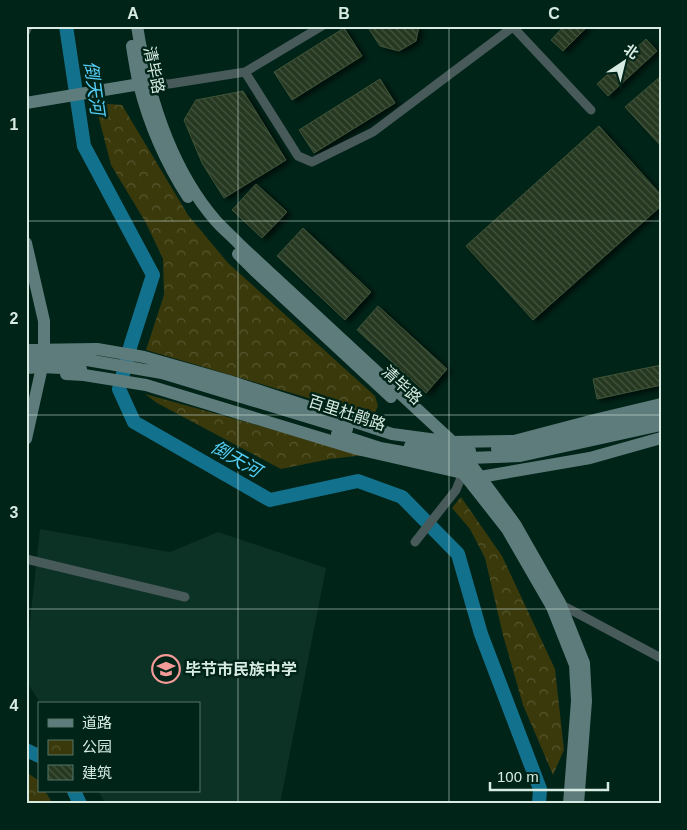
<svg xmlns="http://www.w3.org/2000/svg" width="687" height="830" viewBox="0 0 687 830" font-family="Helvetica,'Noto Sans SC',sans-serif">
  <defs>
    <pattern id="park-crowns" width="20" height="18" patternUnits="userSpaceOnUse" patternTransform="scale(1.25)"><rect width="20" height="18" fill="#3a390c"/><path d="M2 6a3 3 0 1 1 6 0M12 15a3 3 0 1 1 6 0" fill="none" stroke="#56562f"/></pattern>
    <pattern id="building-back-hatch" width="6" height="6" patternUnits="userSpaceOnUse" patternTransform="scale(1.25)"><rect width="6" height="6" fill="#263920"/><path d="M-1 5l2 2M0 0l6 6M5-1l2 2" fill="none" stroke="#455640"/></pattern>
    <filter id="shadow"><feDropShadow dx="4.5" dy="2.5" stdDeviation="2.5" flood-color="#0009"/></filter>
  </defs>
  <rect width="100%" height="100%" fill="#002418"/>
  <!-- built -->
  <path fill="#0c3125" d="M40 529 170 552 218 532 326 568 280 804H106L98 791H199V704H41L26 681V658Z"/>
  <!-- park -->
  <path fill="url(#park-crowns)" d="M95 103 122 105 188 215 228 263 375 396 378 406 373 417 146 350 164 295 163 259 146 223 111 165Z
    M145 394 365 455 330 459 281 469 157 403Z
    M461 497 502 556 555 669 564 750 553 775 523 705 503 635 485 558 470 529 452 508Z
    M26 772 38 780 39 791H45L53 804H26Z"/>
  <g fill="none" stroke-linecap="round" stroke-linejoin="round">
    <!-- river -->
    <path stroke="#12728e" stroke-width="14" d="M66 26 84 146 153 275 131 344 119 389 134 422 270 500 358 481 402 497 458 554 481 634 540 789 539 804
      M26 750 39 756
      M74 791 80 804"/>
  </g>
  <!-- building -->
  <path fill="url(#building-back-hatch)" stroke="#3f5338" filter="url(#shadow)" d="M367 26H419L416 41 399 51 380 46Z
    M564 26H588L563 51 551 40Z
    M344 28 362 56 292 100 274 72Z
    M646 39 657 51 608 96 597 84Z
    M661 76V146L625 107Z
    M380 79 395 103 314 153 299 130Z
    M243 91 286 160 224 198 202 163 184 120 196 100Z
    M599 126 661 195V206L533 320 466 246Z
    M256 184 287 212 262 238 232 210Z
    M303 228 371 292 345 320 277 256Z
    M378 306 447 369 426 393 357 330Z
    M661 365V385L597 399 593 379Z"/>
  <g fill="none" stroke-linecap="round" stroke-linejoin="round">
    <!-- street -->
    <path stroke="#485a5a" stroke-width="9" d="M513 27 591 110
      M26 31 28 26
      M245 72 298 156 312 162 373 132 514 26
      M148 82 169 84 245 72 322 26
      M415 542 456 490 463 473
      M26 559 185 597
      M558 603 661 658"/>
    <!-- secondary -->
    <path stroke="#5f7c7c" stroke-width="12" d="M137 26C148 95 170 168 216 221 224 230 233 237 241 246L458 447 515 524 560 603 584 663 586 701 578 804
      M132 46C134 59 136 72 139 84 149 124 166 163 188 197
      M26 103 146 83
      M26 243 44 321V349L42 367 26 439
      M238 254 255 271 391 397
      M26 350 97 349 144 357 229 381 392 434 452 442 514 441 594 420 661 404
      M87 360 162 373 347 429
      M66 374 84 375 146 385 357 449 480 477 590 458 661 438
      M449 452 463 473 507 529 552 607 575 665 577 701 569 804"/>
    <!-- secondary-bridge -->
    <path stroke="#5f7c7c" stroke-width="12" d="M26 359 35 358 87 360
      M26 368 42 367 81 369
      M337 434 380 448 441 459 520 456 661 425
      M410 446 470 451
      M497 449 520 447 661 415"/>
  </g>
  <!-- grid -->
  <path fill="none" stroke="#d7ebe2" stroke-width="1" stroke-opacity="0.55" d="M238 26V804M449 26V804M26 221H661M26 415H661M26 609H661"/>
  <!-- icons -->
  <defs>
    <symbol id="school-ring" viewBox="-11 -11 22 22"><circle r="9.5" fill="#002418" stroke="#f59b97" stroke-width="1.5"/><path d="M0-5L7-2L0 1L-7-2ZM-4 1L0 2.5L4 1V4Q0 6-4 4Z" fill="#f59b97"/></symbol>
  </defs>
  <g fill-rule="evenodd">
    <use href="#school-ring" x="150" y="653" width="32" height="32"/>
  </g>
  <g text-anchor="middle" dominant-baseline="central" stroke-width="5" stroke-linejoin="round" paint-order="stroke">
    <!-- street labels -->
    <g font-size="16" fill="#d7ebe2" stroke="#002418">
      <text transform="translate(154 70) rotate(78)">清毕路</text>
      <text transform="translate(402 385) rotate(43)">清毕路</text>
      <text transform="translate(347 413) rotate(18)">百里杜鹃路</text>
    </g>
    <!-- poi labels -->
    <g font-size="16" font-weight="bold" fill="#d7ebe2" stroke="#002418" text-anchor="start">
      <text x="185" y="669">毕节市民族中学</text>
    </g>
    <!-- water labels -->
    <g font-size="18" font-style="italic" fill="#56d0f9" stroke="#002418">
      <text transform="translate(94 88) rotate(82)">倒天河</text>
      <text transform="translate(236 459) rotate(30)">倒天河</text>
    </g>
  </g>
  <!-- border -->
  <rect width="687" height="830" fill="none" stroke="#002418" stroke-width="55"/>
  <!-- legend -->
  <rect x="38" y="702" width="162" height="90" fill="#002418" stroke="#567469"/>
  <rect x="48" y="719" width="25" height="8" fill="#5f7c7c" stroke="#567469"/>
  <text x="82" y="728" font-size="15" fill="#d7ebe2">道路</text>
  <rect x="48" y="740" width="25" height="15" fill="url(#park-crowns)" stroke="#567469"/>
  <text x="82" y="752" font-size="15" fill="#d7ebe2">公园</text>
  <rect x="48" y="765" width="25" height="15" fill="url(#building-back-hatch)" stroke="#567469"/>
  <text x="82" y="778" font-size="15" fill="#d7ebe2">建筑</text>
  <!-- north arrow -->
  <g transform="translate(624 62) rotate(35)" stroke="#002418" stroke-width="4" paint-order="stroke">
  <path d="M0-4L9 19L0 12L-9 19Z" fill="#d7ebe2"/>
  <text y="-8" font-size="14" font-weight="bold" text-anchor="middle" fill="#d7ebe2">北</text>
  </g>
  <!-- scale -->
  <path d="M490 782v8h118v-8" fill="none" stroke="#d7ebe2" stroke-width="2.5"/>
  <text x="497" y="782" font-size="15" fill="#d7ebe2" stroke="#002418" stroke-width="4" paint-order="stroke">100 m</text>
  <rect x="28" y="28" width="632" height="774" fill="none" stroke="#d7ebe2" stroke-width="2"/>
  <g font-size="16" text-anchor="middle" font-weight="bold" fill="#d7ebe2">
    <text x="133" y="19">A</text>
    <text x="344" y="19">B</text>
    <text x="554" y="19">C</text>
    <text x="14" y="130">1</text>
    <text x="14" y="324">2</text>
    <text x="14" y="518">3</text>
    <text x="14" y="711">4</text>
  </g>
</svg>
